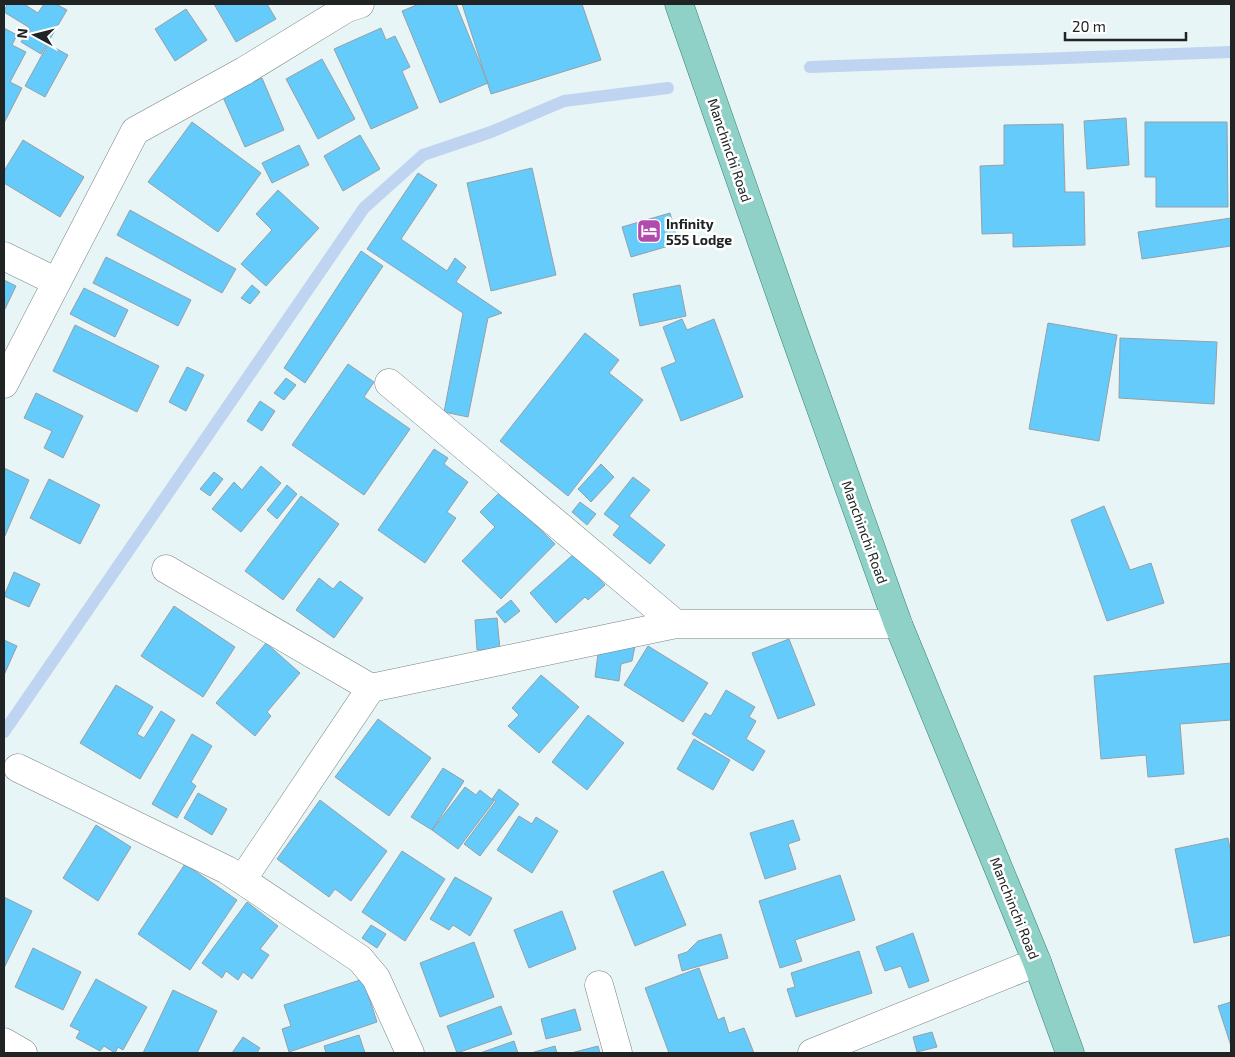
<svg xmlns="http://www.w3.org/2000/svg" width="1235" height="1057" viewBox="0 0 1235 1057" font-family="'Exo 2',sans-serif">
  <rect width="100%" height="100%" fill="#e8f5f6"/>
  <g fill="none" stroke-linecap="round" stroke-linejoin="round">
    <!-- stream -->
    <path stroke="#bed4f0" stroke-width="12" d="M810 67 1231 52
      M4 732 364 208 423 155 491 132 564 101 668 88"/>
  </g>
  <!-- building -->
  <path fill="#65cbfa" stroke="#97a0a6" d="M7 4H24L38 13 44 4H56L67 10 41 54 21 42 30 28 4 12Z
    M214 4H267L276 19 236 42Z
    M419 4H456L488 83 440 103 402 11Z
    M462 4H582L601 60 491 94Z
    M186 9 207 40 175 61 155 29Z
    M4 28 17 35 12 45 26 52 10 82 22 88 4 123Z
    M381 28 386 40 395 36 410 67 402 71 418 108 371 129 334 49Z
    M48 44 68 55 45 97 25 86Z
    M322 59 355 119 318 139 286 79Z
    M262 78 284 130 245 147 222 95Z
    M1126 118 1129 165 1087 169 1084 121Z
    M192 122 261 173 218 232 148 182Z
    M1145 122H1227L1228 207H1156V177H1145Z
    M1063 124 1065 192H1084L1085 245 1013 247V233L982 234 980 166 1004 165V125Z
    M360 135 380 169 343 191 324 156Z
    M23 140 84 177 60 217 4 183V171Z
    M299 145 309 165 272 183 262 163Z
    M532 168 556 275 491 291 467 183Z
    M418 173 437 185 401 239 447 271 455 258 466 267 456 282 502 313 488 318 468 417 444 412 463 313 367 249Z
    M278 190 319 228 266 286 241 264 272 230 256 214Z
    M130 210 236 269 222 293 117 235Z
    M670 213 679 243 631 257 622 227Z
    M1231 218V246L1142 259 1138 232Z
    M361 251 383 266 305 383 284 368Z
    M106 257 191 300 178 326 93 283Z
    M4 280 16 286 4 311Z
    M252 285 260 292 250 304 241 298Z
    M680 285 686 316 640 326 633 294Z
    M84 288 128 310 115 337 70 314Z
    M682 319 687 330 714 319 743 397 681 421 661 368 676 362 663 327Z
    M1048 323 1117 335 1099 441 1029 429Z
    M75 325 159 366 137 412 53 371Z
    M585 333 619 360 609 373 643 400 568 496 500 441Z
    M1120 338 1217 342 1214 404 1119 398Z
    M348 364 374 382 364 397 410 429 364 495 292 445Z
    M187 367 204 375 186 411 169 402Z
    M286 378 296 385 284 400 274 393Z
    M36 393 83 416 63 458 44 448 52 431 24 418Z
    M260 401 275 411 262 431 247 421Z
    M434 449 448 458 444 464 468 482 447 512 456 518 425 563 378 530Z
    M601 464 614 477 591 502 578 489Z
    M261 466 281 483 241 532 212 509 234 482 242 490Z
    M4 468 29 480 4 538Z
    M214 472 223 479 210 496 200 489Z
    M633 477 650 490 629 516 665 545 650 564 613 535 620 526 604 514Z
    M49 479 100 505 80 544 30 518Z
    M287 485 297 494 277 519 267 510Z
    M501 491 555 544 501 599 462 561 495 527 480 512Z
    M301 496 339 524 283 600 245 571Z
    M580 502 596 514 587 525 572 512Z
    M1104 506 1130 570 1151 563 1164 603 1107 621 1071 520Z
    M576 552 605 585 588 600 585 597 556 623 530 593Z
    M14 572 40 584 29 607 4 596Z
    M319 578 333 589 340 581 363 598 334 638 296 610Z
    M511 600 520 611 505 623 496 612Z
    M174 606 235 647 203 697 141 656Z
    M497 618 500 649 477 650 475 620Z
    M789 639 815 705 778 719 752 653Z
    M4 640 17 646 4 675Z
    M636 641 632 661 621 664 619 681 595 677 599 646Z
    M266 643 300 673 267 712 271 716 255 736 216 703Z
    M648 646 708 683 683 722 624 685Z
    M1231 663V720L1180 724 1184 774 1148 777 1146 755 1101 759 1094 676Z
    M541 675 579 707 539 753 508 726 519 715 512 708Z
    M116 685 153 707 137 734 144 738 161 711 175 720 140 779 80 743Z
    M726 690 755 707 749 717 756 721 746 739 765 751 753 771 692 734 705 713 711 716Z
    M588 715 624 743 587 790 552 762Z
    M378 719 431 758 389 816 335 777Z
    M192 734 212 746 191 782 196 786 177 818 152 804Z
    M694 739 730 760 713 790 677 769Z
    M443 768 464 781 432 830 411 817Z
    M465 787 476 795 480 790 494 801 458 849 432 830Z
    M499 789 519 804 480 856 464 844 496 801 492 799Z
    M198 793 227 809 212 835 184 818Z
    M320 800 387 851 351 901 335 889 329 897 277 859Z
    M519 816 532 824 536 817 558 831 532 873 497 850Z
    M793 820 800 840 788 844 796 869 765 879 750 833Z
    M96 825 131 847 98 901 63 878Z
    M1228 838 1231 854V935L1194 943 1175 849Z
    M402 851 445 879 405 941 362 912Z
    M185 864 237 900 190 970 138 934Z
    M663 871 686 925 635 946 613 891Z
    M840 875 855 920 795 940 802 961 780 968 759 901Z
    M455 877 492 898 470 936 453 925 449 930 430 919Z
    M4 897 32 911 4 968Z
    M247 902 278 926 260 949 269 955 252 979 243 972 238 980 226 971 222 978 202 963Z
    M562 911 576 949 529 968 514 930Z
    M371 925 386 934 377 948 362 938Z
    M913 933 929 981 909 988 901 966 885 971 876 947Z
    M721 934 728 958 682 971 678 955 687 952 698 941Z
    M474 942 494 997 440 1017 420 963Z
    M33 948 81 972 63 1010 15 987Z
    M859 951 872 993 796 1017 787 989 795 987 791 973Z
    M699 968 718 1020 724 1017 729 1033 744 1028 754 1053H669L645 988Z
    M96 979 147 1007 123 1050 118 1047 115 1053 104 1046 100 1051 76 1038 80 1031 70 1026Z
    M363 979 377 1022 289 1052 282 1029 291 1026 284 1005Z
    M173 990 217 1011 197 1053H143Z
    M1231 1002V1046L1218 1006Z
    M501 1006 512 1034 457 1053 447 1026Z
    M575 1009 581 1030 546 1039 541 1019Z
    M932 1032 937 1047 917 1052 913 1037Z
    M359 1035 365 1053H326L324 1046Z
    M243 1037 260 1048 257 1053H232Z
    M514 1041 518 1053H480Z
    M555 1046 557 1053H531Z
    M598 1046 600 1053H571Z"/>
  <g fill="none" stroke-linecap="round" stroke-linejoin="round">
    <defs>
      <path id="minor" d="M4 256 57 282
        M389 383 676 624
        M4 384 135 131 244 71 347 8 360 4
        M166 569 371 688
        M18 768 227 870 360 959 376 978 410 1053
        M242 880 371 688 676 624H898
        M599 985 618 1053
        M4 1042 23 1053
        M812 1053 1037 962"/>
      <path id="major" d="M679 4 790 322 898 624 1037 962 1070 1053"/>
    </defs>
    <!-- minor casing -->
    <use href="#minor" stroke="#778284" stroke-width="29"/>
    <!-- major casing -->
    <use href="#major" stroke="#378176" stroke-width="29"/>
    <!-- minor -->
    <use href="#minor" stroke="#fff" stroke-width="28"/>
    <!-- major -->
    <use href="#major" stroke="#8fd1c7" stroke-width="28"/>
  </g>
  <!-- icons -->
  <defs>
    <symbol id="hotel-square" viewBox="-11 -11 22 22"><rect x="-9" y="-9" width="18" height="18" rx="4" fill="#b24bae" stroke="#fff"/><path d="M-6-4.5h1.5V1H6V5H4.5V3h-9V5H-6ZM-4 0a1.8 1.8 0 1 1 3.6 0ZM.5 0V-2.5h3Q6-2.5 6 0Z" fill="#fff"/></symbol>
  </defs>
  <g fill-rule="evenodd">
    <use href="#hotel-square" x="635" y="217" width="28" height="28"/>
  </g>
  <g text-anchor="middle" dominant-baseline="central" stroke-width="5" stroke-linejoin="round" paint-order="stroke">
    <!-- street labels -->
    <g font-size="14" fill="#202425" stroke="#fff">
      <text transform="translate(730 150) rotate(71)">Manchinchi Road</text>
      <text transform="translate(865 532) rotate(70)">Manchinchi Road</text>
      <text transform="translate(1015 908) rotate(68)">Manchinchi Road</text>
    </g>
    <!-- poi labels -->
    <g font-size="14" font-weight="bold" fill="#202425" stroke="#fff" text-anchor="start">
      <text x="666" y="223">Infinity<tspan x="666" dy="16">555 Lodge</tspan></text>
    </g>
  </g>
  <!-- border -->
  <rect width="1235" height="1057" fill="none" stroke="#202425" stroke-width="10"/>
  <!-- north arrow -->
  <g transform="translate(35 35) rotate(277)" stroke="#ffffff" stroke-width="4" paint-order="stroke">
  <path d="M0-4L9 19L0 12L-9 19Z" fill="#202425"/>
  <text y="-8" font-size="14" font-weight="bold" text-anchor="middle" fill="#202425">N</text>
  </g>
  <!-- scale -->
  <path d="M1065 32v8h121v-8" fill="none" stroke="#202425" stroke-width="2.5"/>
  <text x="1072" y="32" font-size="15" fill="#202425" stroke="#ffffff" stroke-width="4" paint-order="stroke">20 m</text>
</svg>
